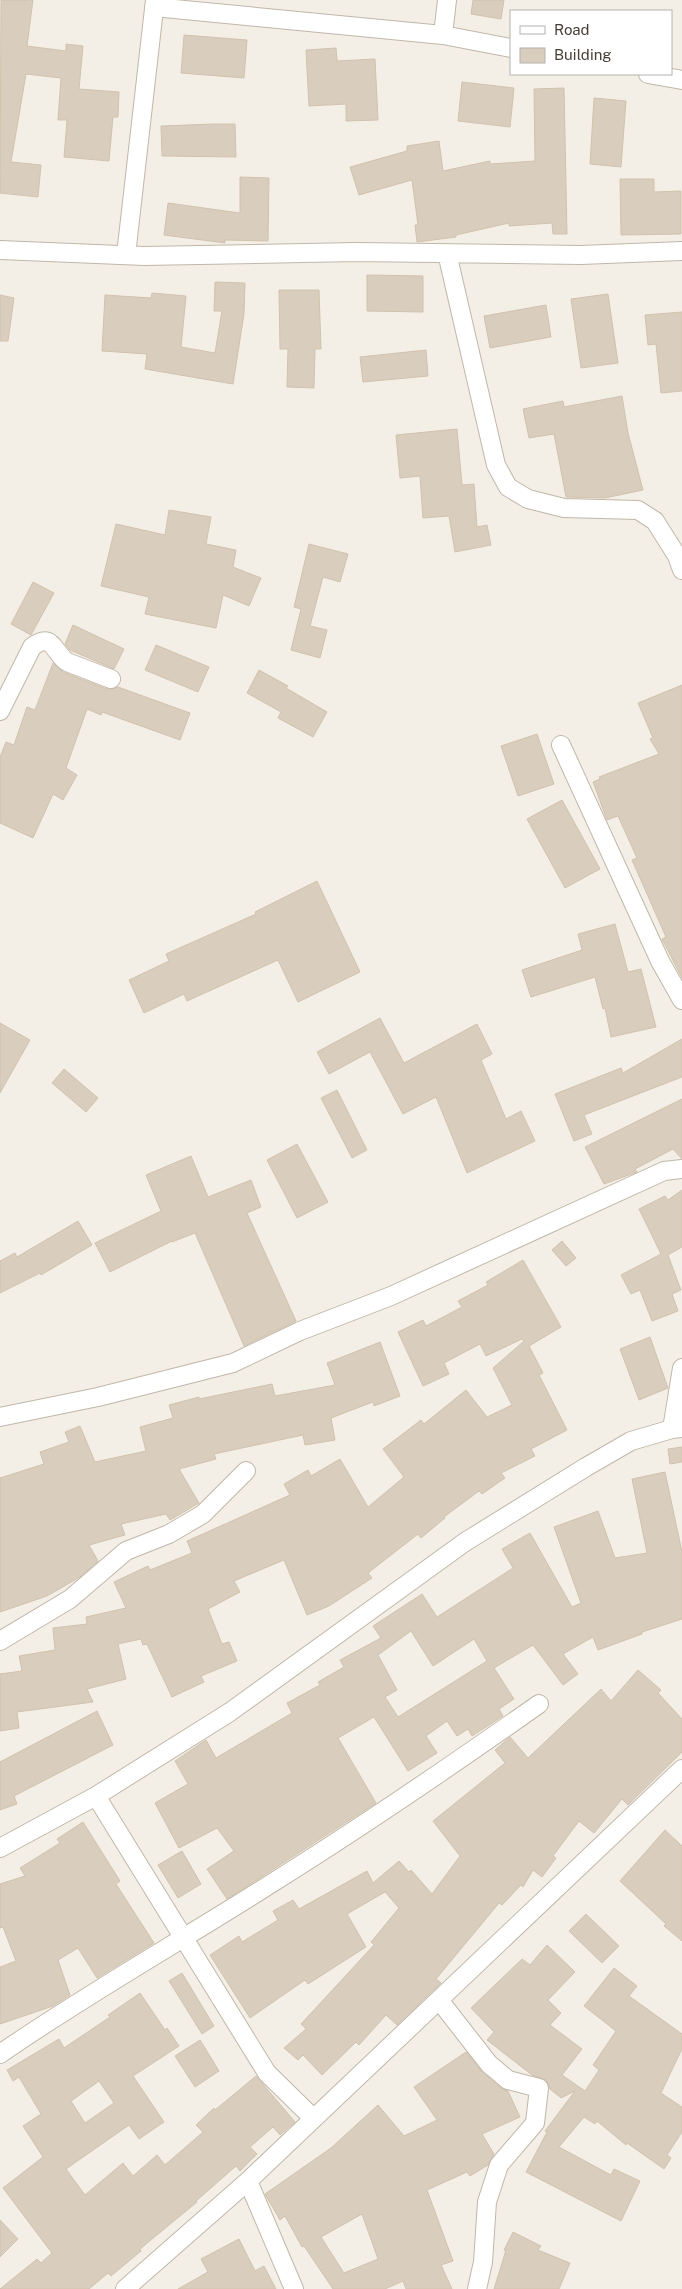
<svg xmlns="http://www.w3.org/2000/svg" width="682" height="2289" viewBox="0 0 682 2289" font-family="'Public Sans',sans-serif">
  <rect width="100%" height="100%" fill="#f4efe6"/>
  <!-- building -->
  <path fill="#d9cdbd" stroke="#d2c2ad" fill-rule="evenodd" d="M1 0H33L27 46 66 51V44L83 46 79 89 119 92 118 117H113L109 161 64 157 67 120H58L61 78 26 74 11 162 41 165 38 197 0 193Z
    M473 0H504L501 19 471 14Z
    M184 35 247 40 244 78 181 73Z
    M336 48 337 61 375 59 378 120 346 121V104L309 106 306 50Z
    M462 82 514 88 510 127 458 121Z
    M564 88 567 234H553L552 223 509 226V223L456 235V237L417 242 415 225H418L412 180 359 195 350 167 407 151V146L439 141 443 171 490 161V164L535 161 534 89Z
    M594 98 626 101 621 167 590 164Z
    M213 124H235L236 157 162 156 161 126Z
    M240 177 269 178 268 241 225 240V243L164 235 168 203 240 213Z
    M620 179H654V192L681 191V234L621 235Z
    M367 275 423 276V312L367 311Z
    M215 282 245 283 244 314 233 384 145 369 147 354 102 351 105 295 151 298 152 293 186 296 181 347 215 353 222 311H214Z
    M279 290H319L321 349H315L314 388 287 387 288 349H280Z
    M608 294 618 363 581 368 571 299Z
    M0 295 14 298 8 341H0Z
    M546 305 551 337 490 348 484 316Z
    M682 312V391L661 393 656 344 648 345 645 315Z
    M426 350 428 376 363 382 360 357Z
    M622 396 628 433 643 490 605 498 566 497 554 434 529 438 523 409 563 401 564 407Z
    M457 429 462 485 474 484 477 527 487 525 491 545 455 552 449 516 423 518 420 476 400 478 396 435Z
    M169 510 211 517 206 544 236 550 233 567 261 578 249 606 223 595 216 628 145 614 149 597 101 586 116 524 165 535Z
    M309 544 348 554 340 582 323 577 310 626 327 630 320 658 291 650 301 609 294 607Z
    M33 582 54 593 31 635 11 624Z
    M73 625 124 649 114 669 70 650 65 644Z
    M156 645 209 667 198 692 145 670Z
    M53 663 63 672 107 689 118 687 190 713 180 740 102 712 101 715 87 709 66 768 77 775 63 800 53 794 33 838 0 823V757L6 742 14 745 27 707 35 710Z
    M259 670 288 686 286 688 327 712 313 737 278 718 281 712 247 693Z
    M682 685V978L662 939 666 937 632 860 637 858 618 816 607 820 593 782 600 779 599 777 659 754 650 739 653 738 638 703Z
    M537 734 554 784 518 796 501 746Z
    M562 800 600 869 565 888 527 819Z
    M317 881 360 972 298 1002 278 960 187 1001 184 994 144 1013 129 980 169 961 166 954 256 914 255 912Z
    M615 924 628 972 641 969 656 1027 611 1037 605 1008 603 1009 595 977 531 997 522 970 582 950 578 934Z
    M380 1018 404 1063 477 1024 492 1054 481 1060 506 1119 521 1111 535 1141 467 1173 436 1097 403 1114 370 1052 329 1074 317 1052Z
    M0 1023 30 1040 0 1093Z
    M682 1039V1077L584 1115 592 1134 574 1141 555 1094 621 1068 623 1073Z
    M64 1069 98 1098 86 1112 52 1083Z
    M337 1090 367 1150 352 1158 321 1098Z
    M682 1099V1159L673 1149 635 1169 637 1172 604 1184 585 1147Z
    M297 1144 328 1202 297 1218 267 1160Z
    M191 1156 208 1197 251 1180 261 1207 247 1213 296 1321 244 1346 195 1233 172 1242V1241L110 1272 95 1243 161 1211 146 1175Z
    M682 1190V1247L668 1255 681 1290 672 1294 678 1311 652 1321 640 1290 631 1294 621 1275 661 1254 639 1209 665 1196 668 1200Z
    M78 1221 92 1245 41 1275 40 1273 0 1293V1261L15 1253 17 1257Z
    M562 1241 576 1258 566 1266 552 1250Z
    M523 1260 561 1327 529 1346 543 1373 539 1375 567 1430 531 1449 535 1456 501 1473 505 1478 482 1494 479 1491 444 1517 445 1518 421 1538 418 1534 368 1573 372 1578 329 1606 307 1615 284 1560 234 1581 240 1592 208 1609 222 1644 229 1642 237 1661 201 1676 204 1682 172 1697 147 1644 143 1645 141 1639 118 1644 126 1679 87 1689 93 1702 17 1712 19 1728 0 1731V1674L22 1671 19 1656 55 1650 53 1628 87 1624 86 1617 126 1608 114 1582 148 1566 150 1570 192 1553 187 1541 290 1495 284 1484 308 1470 311 1476 340 1459 368 1507 404 1477 383 1449 421 1420 424 1424 466 1390 487 1417 512 1405 493 1368 524 1341 522 1339 486 1356 480 1344 444 1363 449 1374 423 1386 398 1332 423 1320 426 1326 462 1307 458 1301 488 1285 486 1282Z
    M650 1337 668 1388 639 1400 620 1349Z
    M380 1342 400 1396 374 1406 373 1402 331 1418 335 1440 305 1445 303 1435 214 1454 216 1459 179 1469 199 1503 170 1520 166 1514 121 1524 125 1535 89 1545 98 1561 80 1577 47 1596 0 1612V1478L44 1464 40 1452 69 1442 65 1432 80 1426 95 1462 146 1451 140 1427 173 1418 169 1405 199 1397V1399L272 1384 275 1396 335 1385 327 1363Z
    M682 1447V1462L670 1464 668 1449Z
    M665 1472 682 1552V1619L642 1632V1634L598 1650 593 1637 563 1654 578 1674 563 1685 533 1645 494 1668 514 1699 499 1709 503 1716 472 1736 468 1729 457 1736 447 1721 426 1736 437 1753 408 1771 374 1717 338 1738 376 1803 227 1899 207 1869 234 1851 217 1828 179 1848 155 1803 188 1784 175 1761 206 1740 216 1758 292 1713 287 1703 320 1685 318 1682 344 1667 340 1660 381 1638 373 1626 422 1594 437 1617 513 1568 502 1549 530 1533 572 1607 581 1603 554 1527 598 1511 615 1558 647 1553 632 1479ZM411 1631 433 1666 474 1639 487 1661 398 1717 385 1697 397 1690 378 1655Z
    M638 1670 661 1690 658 1693 682 1719V1752L628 1805 622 1799 594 1833 579 1821 553 1856 556 1858 542 1877 533 1870 523 1887 521 1885 502 1905 499 1903 436 1979 441 1983 397 2025 386 2015 359 2045 356 2042 322 2075 303 2055 298 2060 284 2048 306 2029 301 2024 374 1945 371 1942 399 1908 385 1892 347 1914 366 1947 308 1984 305 1980 250 2018 210 1955 239 1936 242 1942 278 1920 273 1911 293 1900 299 1909 367 1871 373 1883 399 1861 409 1872 411 1870 432 1894 460 1856 433 1821 505 1763 495 1750 510 1737 528 1758 601 1689 611 1701Z
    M97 1711 113 1745 14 1796 17 1804 0 1810V1762Z
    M83 1822 120 1881 116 1884 154 1943 97 1978 78 1948 58 1960 70 1995 53 2006 0 2024V1967L16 1961 3 1927 0 1928V1884L25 1876 20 1868 60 1843 57 1839Z
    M665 1830 682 1846V1941L664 1926 666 1924 620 1881Z
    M182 1851 201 1884 178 1898 158 1865Z
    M586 1914 619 1946 602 1963 569 1931Z
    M547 1945 575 1972 548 2000 561 2013 550 2025 582 2049 562 2075 585 2091 599 2070 593 2065 616 2031 584 2006 614 1968 637 1986 629 1996 682 2034V2049L661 2093 682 2107V2132L667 2155 671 2158 664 2169 627 2143 626 2145 597 2121 595 2124 584 2117 559 2147 611 2175 614 2169 640 2181 621 2221 526 2172 547 2132 545 2131 575 2091 561 2098 550 2089 546 2080 532 2075 487 2040 494 2032 471 2008 522 1959 530 1965Z
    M182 1973 214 2026 202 2034 169 1981Z
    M140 1993 165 2030 167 2028 179 2046 133 2076 164 2122 139 2139 129 2125 66 2169 85 2195 123 2163 133 2176 157 2155 165 2165 203 2132 196 2125 214 2108 215 2110 256 2076 295 2122 280 2135 273 2127 250 2147 257 2154 240 2171 236 2166 196 2201 197 2202 140 2249 141 2251 111 2276 108 2273 89 2289H0L37 2259 41 2263 52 2253 3 2188 43 2157 23 2126 41 2114 19 2077 13 2081 7 2070 59 2039 64 2048 110 2017 108 2015ZM99 2081 114 2103 85 2123 71 2101Z
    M200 2040 219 2071 195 2087 175 2056Z
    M466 2052 482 2072 501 2088 508 2091 520 2117 482 2134 494 2154 488 2165 470 2176 467 2172 427 2190 453 2261 441 2265 452 2289H406L403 2281 385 2289H333L304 2246 302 2247 285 2216 280 2220 265 2194 331 2148 378 2105 404 2136 437 2120 414 2087ZM362 2214 378 2259 344 2273 321 2237Z
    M0 2220 18 2239 0 2257Z
    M513 2232 541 2246 538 2250 570 2263 559 2289H494L506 2250H504Z
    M239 2239 255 2271 264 2266 276 2289H178L208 2272 201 2259Z"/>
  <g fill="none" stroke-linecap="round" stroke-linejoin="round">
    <defs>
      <path id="minor" d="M154 7 443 35 511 48
        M443 35 447 0
        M648 74 682 80
        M0 250 144 256 356 252 581 255 682 251
        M447 253 496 465 508 487 528 499 564 508 638 510 655 521 677 556 682 570
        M126 255 155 0
        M0 711 32 647C53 631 53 652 67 662L111 679
        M561 745 660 961 682 1000
        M0 1417 98 1397 233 1363 300 1331 391 1296 664 1171 682 1169
        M672 1429 682 1368
        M0 1641 70 1599 126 1551 169 1534 203 1514 246 1471
        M96 1796 267 2073 313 2118
        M0 1848 96 1796 230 1712 465 1542 586 1467 631 1441 672 1429 682 1428
        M439 2000 489 2064 508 2080 539 2088 535 2123 499 2165 487 2202 483 2262 477 2289
        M0 2054C88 1993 181 1941 272 1883 363 1826 451 1766 539 1704
        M248 2181 294 2289
        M125 2289 248 2181 682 1769"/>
    </defs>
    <!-- minor casing -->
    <use href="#minor" stroke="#c0b7a8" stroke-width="20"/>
    <!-- minor -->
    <use href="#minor" stroke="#fff" stroke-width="18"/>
  </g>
  <!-- legend -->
  <rect x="510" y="10" width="162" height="65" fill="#ffffff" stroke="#b5b2ae"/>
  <rect x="520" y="26" width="25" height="8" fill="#ffffff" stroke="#b5b2ae"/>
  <text x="554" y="35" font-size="15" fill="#473f35">Road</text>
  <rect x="520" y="48" width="25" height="15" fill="#d9cdbd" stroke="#b5b2ae"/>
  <text x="554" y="60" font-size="15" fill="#473f35">Building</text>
</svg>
